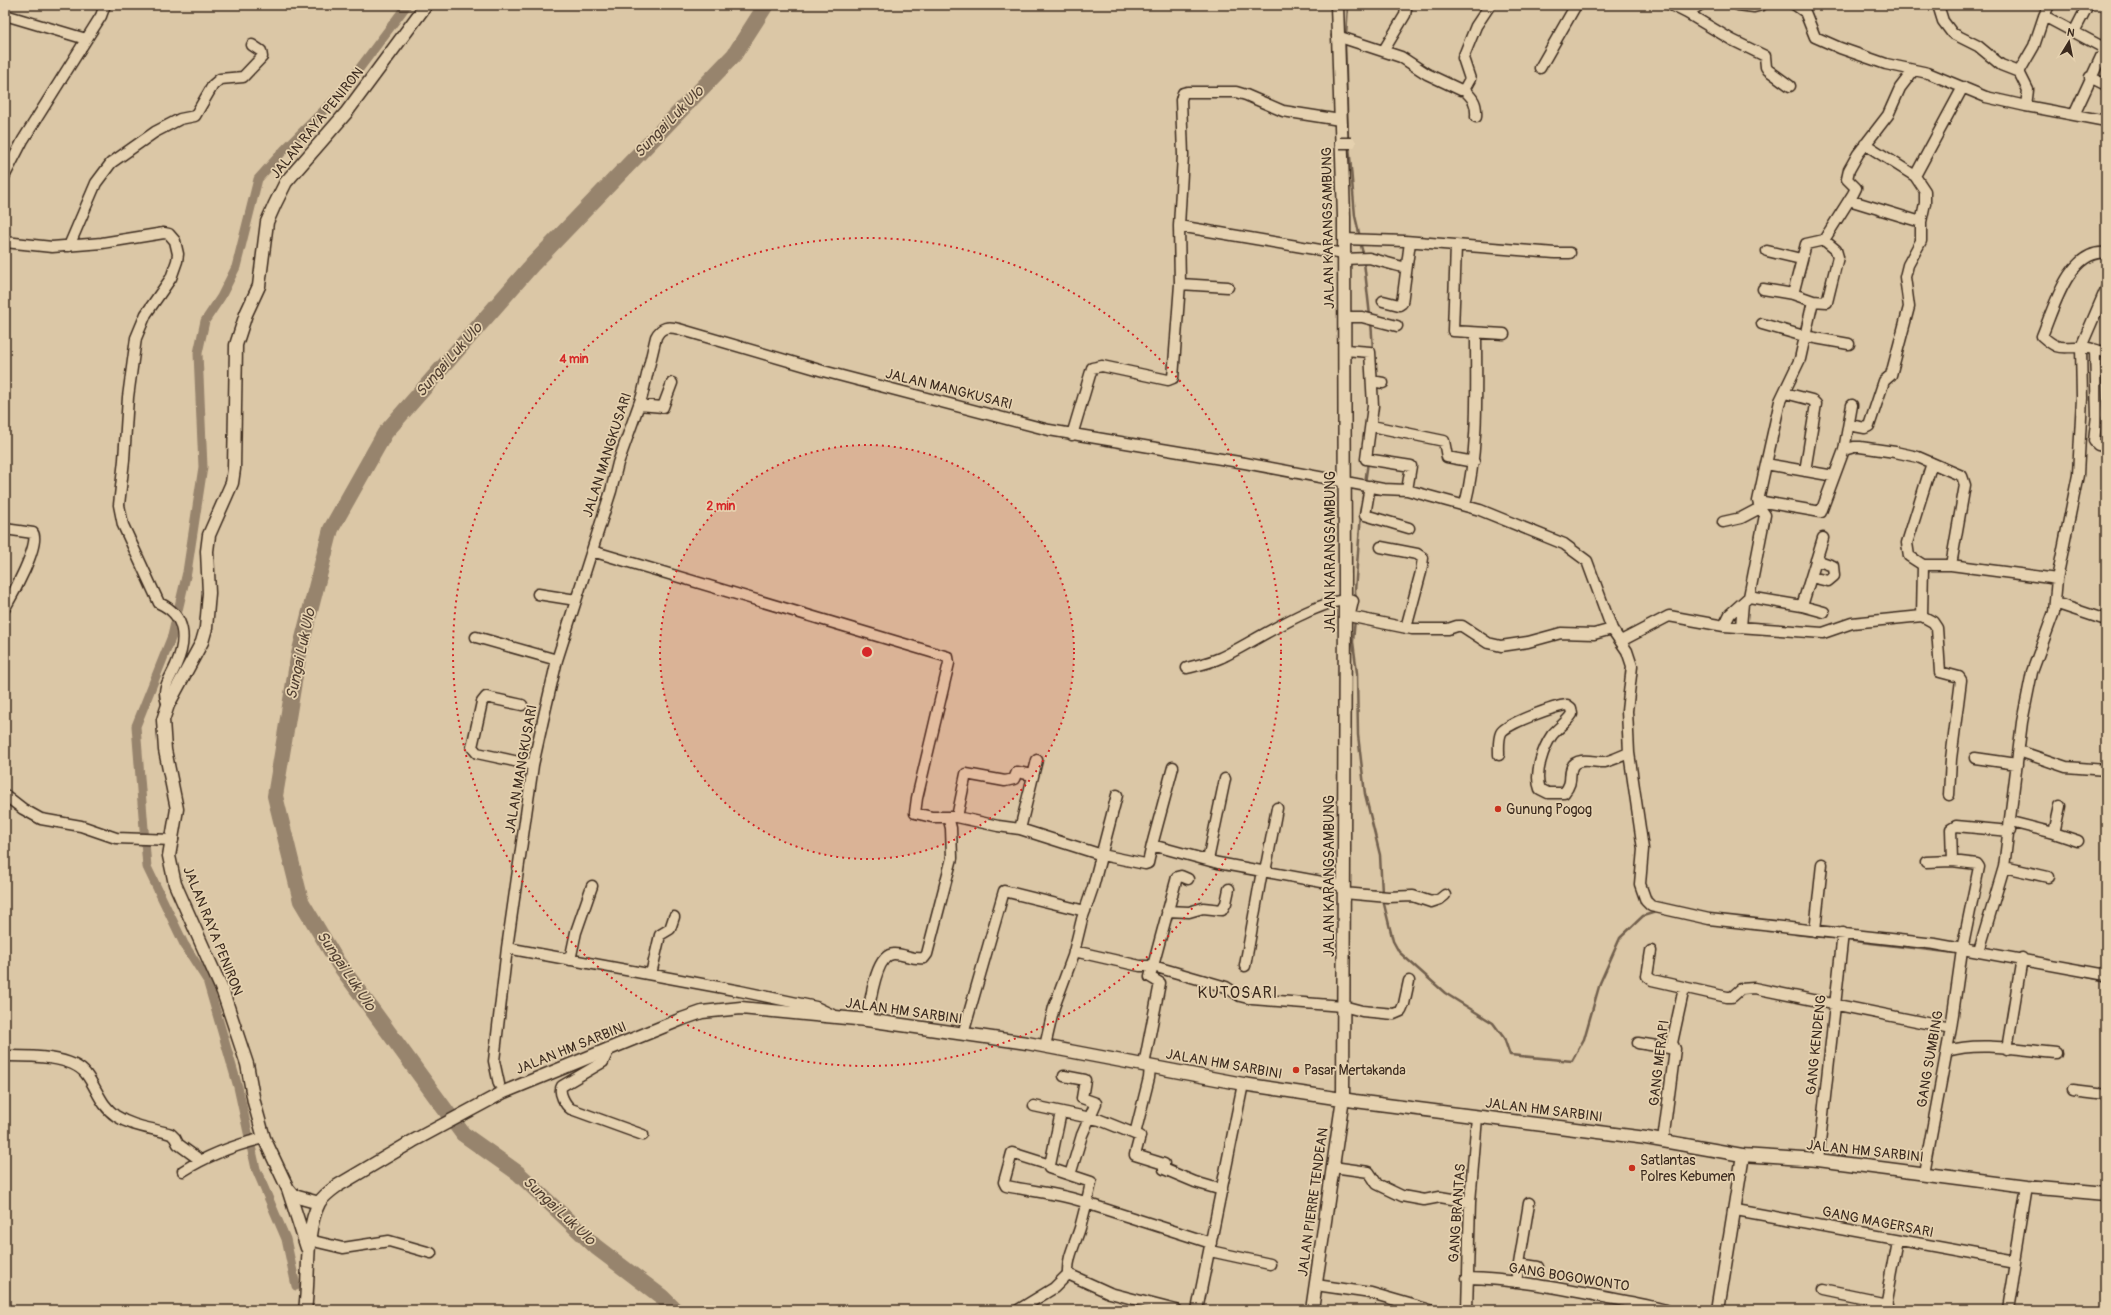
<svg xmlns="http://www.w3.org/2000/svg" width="2111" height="1315" viewBox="0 0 2111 1315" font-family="Pangolin,sans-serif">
  <rect width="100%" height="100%" fill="#dbc7a6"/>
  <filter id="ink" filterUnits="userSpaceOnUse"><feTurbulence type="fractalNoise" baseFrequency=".025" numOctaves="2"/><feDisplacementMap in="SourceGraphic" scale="8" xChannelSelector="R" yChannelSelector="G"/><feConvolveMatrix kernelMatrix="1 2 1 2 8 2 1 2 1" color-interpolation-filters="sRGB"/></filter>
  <g filter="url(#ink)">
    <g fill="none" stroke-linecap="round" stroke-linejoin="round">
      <!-- stream -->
      <path stroke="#72604d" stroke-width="2.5" d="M1346 36 1348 5
        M1345 41 1348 140
        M1349 145 1355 216 1360 237
        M1360 242 1364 257
        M1364 262 1370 316
        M1371 321 1373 350
        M1365 483 1368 462
        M1356 600 1355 591 1361 514
        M1355 619 1353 642 1357 673 1358 735 1365 794 1380 855 1382 893
        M1383 900 1393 941 1399 952 1445 993 1493 1023 1504 1038 1510 1055 1572 1061 1584 1039 1600 983 1620 938 1643 916 1656 912
        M1795 934 1840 939
        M1845 940 1955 953
        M2079 975 2106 981"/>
      <!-- canal -->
      <path stroke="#97846d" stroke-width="9" d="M296 1286 286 1239 256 1169 238 1087 207 980 184 944 147 867 136 726 172 636 187 572 203 467 198 353 205 321 221 297 236 267 258 179 284 150 341 93 407 5"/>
      <!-- river -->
      <path stroke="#97846d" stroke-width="16" d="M675 1310 662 1297 596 1247 518 1173 463 1134 338 963 301 901 275 796 298 658 331 529 385 433 532 265 734 55 766 5"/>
      <defs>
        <path id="minor" d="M1671 5 1687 13 1700 5
          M1738 5 1754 7 1762 5
          M1795 5 1805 12 1815 37 1840 48 1886 64 1928 73 1986 97 2026 106
          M1938 5 1943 21 1952 33 1978 46 2001 65 2019 72 2028 90 2026 106 2106 121
          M1687 13 1732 40 1765 56 1766 67 1768 70 1790 86
          M5 15 86 39
          M2044 16 2049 5
          M2074 32 2088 5
          M1337 36 1401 57 1427 74 1461 90 1465 88 1470 79 1463 58 1476 26 1490 5
          M1384 50 1405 15 1406 9 1404 5
          M1540 68 1576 5
          M2019 72 2034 46 2044 16 2106 49
          M2090 77 2106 85
          M1463 89C1473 98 1477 103 1476 117
          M2074 115 2106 46
          M5 175 23 140 101 16 105 5
          M1915 176 1963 87
          M1849 200 1921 222
          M1179 226 1344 254
          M1344 239 1405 241 1555 253H1570
          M5 242 52 247 102 243 164 233 169 234 175 241 178 254 177 261 171 278 146 314 136 338 128 397 124 460 119 505 123 525 159 603C186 615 187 640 176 665 170 680 160 688 168 705
          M69 246 96 183 111 163 155 132 180 119 195 116 213 85 220 79 243 77 262 57 261 51 252 45
          M1456 246 1453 331 1504 334
          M1767 251 1801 259
          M2106 253C2069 249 2053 310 2042 336 2060 352 2060 346 2081 347 2089 347 2097 351 2106 352
          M1344 259 1369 258 1406 268
          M1180 284 1228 287
          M1763 289 1793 294
          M1383 301 1399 305 1402 303 1410 242
          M1813 301 1827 302 1838 257 1836 250 1824 240
          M1344 317H1362L1397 326
          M1762 324 1804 336 1849 344
          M1345 350 1370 352 1373 406 1366 459 1411 466 1407 490
          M2095 351 2097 415 2094 441 2098 445 2106 447
          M1372 381 1383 383
          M1785 393 1812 400 1816 404 1805 471
          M639 405 663 407 672 383
          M1849 425 1865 428 1869 426 1884 381 1891 375 1909 307 1905 277 1908 265 1921 241V222L1925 203V191L1915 176 1865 144
          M1372 426 1444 441 1447 457 1474 462
          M1072 435 1092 368 1102 366 1168 380 1173 378 1180 284 1179 226 1183 155 1181 100 1183 93 1187 92H1236L1246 95 1283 111 1340 120
          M1844 450 1852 405
          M1766 464 1780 401 1800 359 1813 301 1793 294 1806 244 1824 240 1853 194 1856 188 1847 179 1849 170 1858 154 1888 115 1900 88 1913 71
          M1370 486 1365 515 1409 528
          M1758 501 1821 512 1844 450 1854 447H1860L1895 452 1918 457 1962 476 1965 485 1951 565
          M1465 505C1479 449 1476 391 1476 333
          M1723 522 1741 518 1760 508
          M5 529 33 533C41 543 12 596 5 608
          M1381 547 1417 554 1423 558 1421 572 1406 628
          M592 551 948 657 949 663 917 798 915 813 932 817H957L998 826 1020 829
          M1923 565 1909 556 1907 543 1932 463
          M1811 577 1828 581 1834 576 1833 566 1816 560
          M538 594 576 600
          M1749 597 1802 606 1824 612
          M2055 603 2106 620
          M1802 606 1823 538
          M1922 616 1933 622 1937 628 1940 672 1959 677 1961 680 1951 759 1949 795
          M1724 626 1730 614 1749 597 1765 515 1760 508 1758 501 1766 464 1834 476
          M1741 627 1743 603
          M476 637 557 660
          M1621 641 1669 616 1724 626 1823 633 1852 623 1922 616 1923 565H1951L2057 579
          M1187 668C1198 665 1209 663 1220 658 1247 646 1326 593 1353 601L1350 614 1353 617 1412 629H1448L1457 626H1462L1488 643 1501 646 1528 642 1561 633 1594 634 1612 629
          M522 705 486 697 482 702 472 747 477 753 533 765
          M2019 751 2066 767 2106 770
          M1499 755C1499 748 1498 740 1501 733 1505 724 1555 706 1567 705L1571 708 1572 714C1567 722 1558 728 1552 735 1543 748 1534 774 1540 789L1548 793H1564C1574 781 1568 776 1572 767 1577 756 1596 763 1605 762 1613 760 1621 756 1629 753
          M1975 758 2017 764
          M1037 760 1020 829 1102 855 1145 864 1148 863 1152 845 1218 863 1344 886
          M5 795 23 809 41 819 81 826 116 838 173 840
          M957 817 966 774 1005 781 1014 779 1017 772 1033 775
          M2011 822 2054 833 2060 806
          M2054 833 2078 841
          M1152 845 1173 767
          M1208 860 1225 779
          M1926 862 1952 861
          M2004 867 2048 877
          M1265 872 1277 808
          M1344 893 1388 897 1413 896 1431 902 1440 899 1445 895
          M1167 911 1189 912 1203 908 1222 910 1226 903 1229 889
          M1815 931 1822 864
          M1074 951 1140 966H1153L1226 987 1240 996 1252 999 1343 1006 1362 1011 1394 1014 1401 1011 1404 1004 1409 981
          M1651 951 1647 976 1652 980 1727 997H1732L1741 989 1754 988 1951 1028
          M1979 951 2004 867 2022 722 2032 672 2054 612 2057 579 2078 475 2082 398 2081 347 2106 289
          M570 960 576 932 592 886
          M1245 966 1262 871
          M651 974 660 935 670 929 674 917
          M835 1016 816 1007 740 991 507 948 533 765 543 720 557 660 611 491 618 463 642 396 656 337C661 327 668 326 679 329L823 371 1049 430 1245 463 1383 489 1407 490 1480 510 1564 544 1587 561 1612 629 1627 651 1632 666 1627 711 1629 753 1643 849 1640 884 1646 901 1651 906 1709 919 1935 944 2106 975
          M867 1020C870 1004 875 954 894 954 905 954 913 960 924 958L927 954 952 858 951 828 948 817
          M963 1034 1004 891 1085 911
          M1638 1043 1675 1049
          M1045 1046 1054 1007 1073 956 1082 919 1093 887 1117 795
          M609 1049 603 1062 562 1086C558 1092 565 1105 571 1109L643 1135
          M2007 1049 2022 958
          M1947 1051C1981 1041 2021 1050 2056 1053
          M5 1056C27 1056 72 1055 86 1074 97 1088 100 1105 116 1116 133 1127 152 1128 171 1134L175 1138 178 1144 200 1160
          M1144 1065 1160 983 1150 977 1177 877 1181 876 1188 879
          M1064 1076 1085 1080 1082 1098 1096 1103 1082 1135 1070 1175
          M499 1084 494 1061 507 948
          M2073 1090 2106 1094
          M1034 1106 1100 1120 1140 1136 1135 1155 1164 1164V1169L1195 1182 1222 1190
          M1135 1134 1149 1078 1150 1066
          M1663 1141 1675 1049 1672 1043 1684 988
          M1818 1160 1843 933
          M1050 1165 1061 1112
          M1333 1167 1369 1172 1377 1184 1402 1196 1424 1200 1440 1197 1470 1202
          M183 1171C208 1155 235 1145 264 1138
          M1924 1173 1951 1028 1962 950 1979 867 1977 864 1952 861 1951 829 1956 826 2010 831
          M1736 1210 2015 1261
          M309 1240 343 1248 389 1241 431 1253
          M1210 1251 1270 1264
          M1519 1264 1538 1267
          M1467 1278C1510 1279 1552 1287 1594 1295 1618 1300 1642 1303 1666 1310
          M1516 1282 1529 1203
          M1316 1285 1371 1293 1430 1310
          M1824 1290 1886 1303
          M1018 1310 1054 1288 1068 1274
          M1176 1310 1110 1293 1068 1274C1067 1258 1075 1244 1080 1228 1084 1213 1088 1198 1091 1182L1049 1168 1050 1165 1012 1153 1004 1182 1006 1186C1036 1192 1067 1194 1095 1206L1211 1243
          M1197 1310 1243 1084
          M1467 1310 1470 1202 1477 1117
          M1884 1310 1897 1240
          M2007 1310 2027 1187"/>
        <path id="major" d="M288 1189 294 1196 319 1203
          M307 1248 288 1189 264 1138 254 1102 247 1064 223 992 175 884 169 856 177 809 165 750 163 720 168 705 202 642 206 628 209 593 207 551 209 535 232 483 234 469 236 345 246 314 259 286 267 222 275 204 286 182 346 113 426 5
          M305 1310C310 1278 304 1232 319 1203 323 1196 330 1191 337 1186L413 1141 504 1092 682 1019 702 1012 741 1008 867 1020 1027 1043 1243 1084 1355 1101 1646 1138 1742 1155 1818 1160 2027 1187 2106 1194
          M1312 1310 1343 1098 1345 600 1344 217 1337 5
          M1718 1310 1743 1155"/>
      </defs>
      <!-- minor casing -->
      <use href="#minor" stroke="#3b2a1e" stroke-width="13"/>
      <!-- major casing -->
      <use href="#major" stroke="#3b2a1e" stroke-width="15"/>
      <!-- minor -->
      <use href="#minor" stroke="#e5d1af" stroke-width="10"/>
      <!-- major -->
      <use href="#major" stroke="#e5d1af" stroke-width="12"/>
      <defs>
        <path id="minor-bridge" d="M1340 143H1351"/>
      </defs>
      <!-- minor-bridge casing -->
      <use href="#minor-bridge" stroke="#3b2a1e" stroke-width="13" stroke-linecap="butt"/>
      <!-- minor-bridge -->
      <use href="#minor-bridge" stroke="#e5d1af" stroke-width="10"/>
    </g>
  </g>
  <!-- distance rings -->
  <circle cx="867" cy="652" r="207" fill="#d62828" fill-opacity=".12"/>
  <g fill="none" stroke="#d62828" stroke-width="2" stroke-dasharray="2 4">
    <circle cx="867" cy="652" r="207"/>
    <circle cx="867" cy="652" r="414"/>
  </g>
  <!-- markers -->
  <g fill="#c8321e" stroke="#e5d1af" stroke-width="1.5">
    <circle cx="1498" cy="809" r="4"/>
    <circle cx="1296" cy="1070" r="4"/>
    <circle cx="1632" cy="1168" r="4"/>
  </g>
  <g text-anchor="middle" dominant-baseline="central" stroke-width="3.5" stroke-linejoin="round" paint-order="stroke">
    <!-- street labels -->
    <g font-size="14" fill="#3b2a1e" stroke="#e5d1af">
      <text transform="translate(317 123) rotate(-51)">JALAN RAYA PENIRON</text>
      <text transform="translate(1328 228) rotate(-91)">JALAN KARANGSAMBUNG</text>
      <text transform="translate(949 389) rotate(14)">JALAN MANGKUSARI</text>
      <text transform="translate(607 455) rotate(-72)">JALAN MANGKUSARI</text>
      <text transform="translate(1330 552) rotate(-90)">JALAN KARANGSAMBUNG</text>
      <text transform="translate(521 769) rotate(-80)">JALAN MANGKUSARI</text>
      <text transform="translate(1329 876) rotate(-90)">JALAN KARANGSAMBUNG</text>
      <text transform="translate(213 931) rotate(68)">JALAN RAYA PENIRON</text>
      <text transform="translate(904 1011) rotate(8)">JALAN HM SARBINI</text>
      <text transform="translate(1816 1045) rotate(-84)">GANG KENDENG</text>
      <text transform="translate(571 1048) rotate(-22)">JALAN HM SARBINI</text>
      <text transform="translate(1930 1059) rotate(-80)">GANG SUMBING</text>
      <text transform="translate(1659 1063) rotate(-83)">GANG MERAPI</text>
      <text transform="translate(1224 1064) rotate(10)">JALAN HM SARBINI</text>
      <text transform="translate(1544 1110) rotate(7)">JALAN HM SARBINI</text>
      <text transform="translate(1865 1151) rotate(6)">JALAN HM SARBINI</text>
      <text transform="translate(1313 1202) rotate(-82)">JALAN PIERRE TENDEAN</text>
      <text transform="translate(1457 1213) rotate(-86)">GANG BRANTAS</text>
      <text transform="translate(1878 1222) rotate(11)">GANG MAGERSARI</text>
      <text transform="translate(1569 1277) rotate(9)">GANG BOGOWONTO</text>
    </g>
    <!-- poi labels -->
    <g font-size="14" fill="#3b2a1e" stroke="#e5d1af" text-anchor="start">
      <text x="1506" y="809">Gunung Pogog</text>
      <text x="1304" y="1070">Pasar Mertakanda</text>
      <text x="1640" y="1160">Satlantas<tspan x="1640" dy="16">Polres Kebumen</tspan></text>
    </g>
    <!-- water labels -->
    <g font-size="15" font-style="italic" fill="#524032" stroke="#e5d1af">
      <text transform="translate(669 122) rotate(-46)">Sungai Luk Ulo</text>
      <text transform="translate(449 360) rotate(-49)">Sungai Luk Ulo</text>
      <text transform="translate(301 654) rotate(-78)">Sungai Luk Ulo</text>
      <text transform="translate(346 971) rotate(56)">Sungai Luk Ulo</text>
      <text transform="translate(559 1211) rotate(43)">Sungai Luk Ulo</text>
    </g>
    <!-- quarter labels -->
    <g font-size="16" letter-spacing="1" fill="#3b2a1e" stroke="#e5d1af">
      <text x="1238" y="993">KUTOSARI</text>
    </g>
  </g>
  <circle cx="867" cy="652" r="6" fill="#d62828" stroke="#e5d1af" stroke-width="2"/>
  <g font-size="12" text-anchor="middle" font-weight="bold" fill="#d62828" stroke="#e5d1af" stroke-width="3.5" stroke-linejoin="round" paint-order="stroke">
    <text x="574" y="363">4 min</text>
    <text x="721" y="510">2 min</text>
  </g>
  <!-- margin -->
  <rect width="2111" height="1315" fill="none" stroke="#e5d1af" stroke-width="20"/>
  <rect x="10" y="10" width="2091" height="1295" fill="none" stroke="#3b2a1e" stroke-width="1.5" filter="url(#ink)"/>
  <!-- north arrow -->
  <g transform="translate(2069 42) rotate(10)" stroke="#e5d1af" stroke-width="3" paint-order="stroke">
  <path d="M0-3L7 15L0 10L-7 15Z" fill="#3b2a1e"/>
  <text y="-6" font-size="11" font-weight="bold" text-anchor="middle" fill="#3b2a1e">N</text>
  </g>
</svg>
